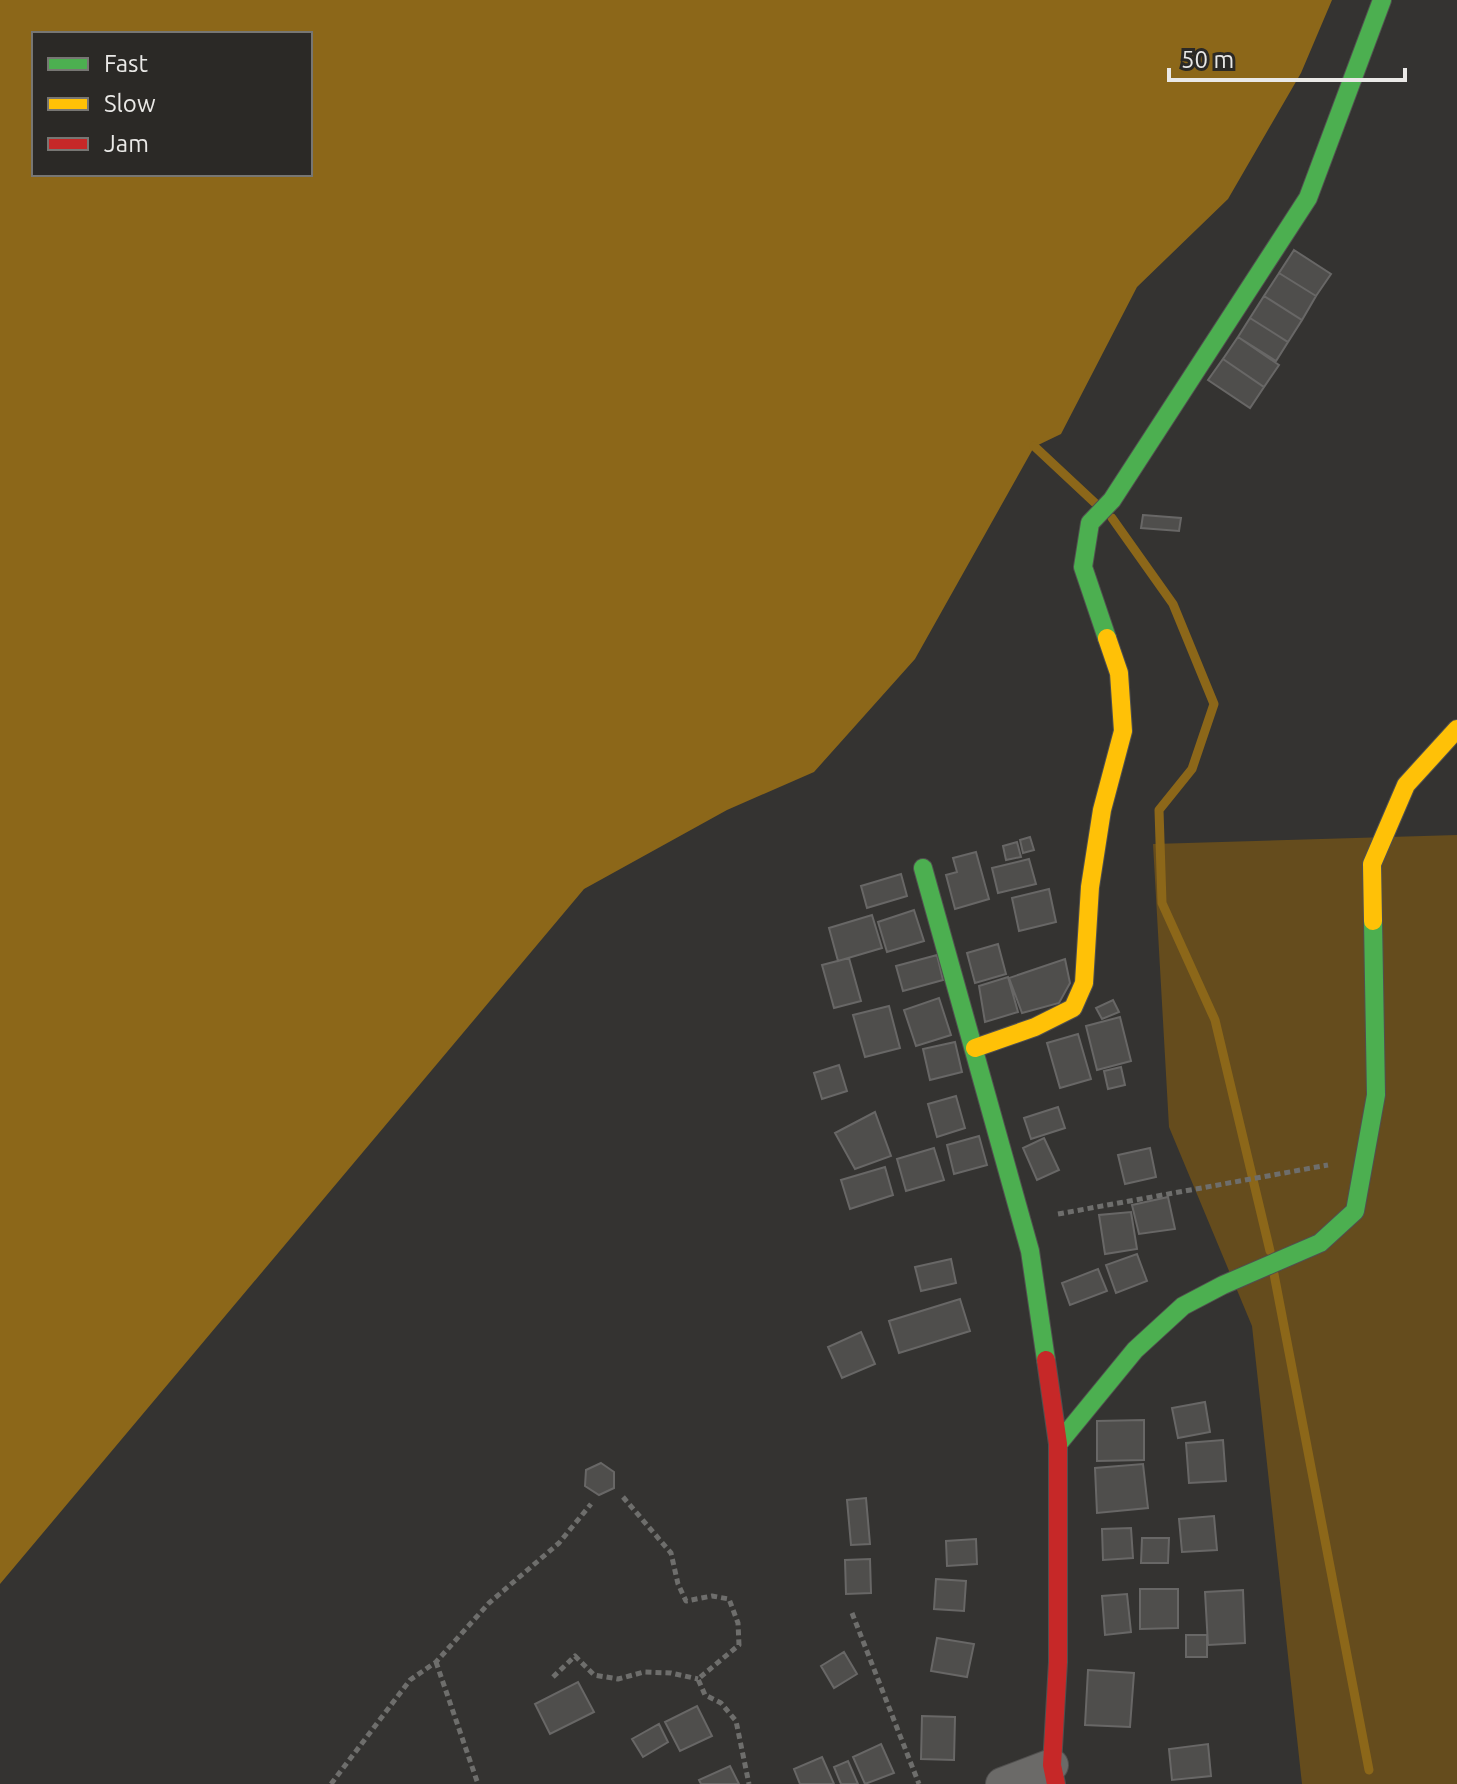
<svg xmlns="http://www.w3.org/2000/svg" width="1457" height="1784" viewBox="0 0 1457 1784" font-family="Ubuntu,sans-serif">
  <rect width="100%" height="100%" fill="#343331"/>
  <!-- green -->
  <path fill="#654c1d" d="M1457 835V1784H1302L1252 1326 1169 1127 1153 844Z"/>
  <!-- water -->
  <path fill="#8c6719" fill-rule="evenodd" d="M0 0H1332L1301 73 1228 199 1137 287 1061 434 1034 447 915 659 814 772 727 810 584 889 0 1584ZM34 34H310V174H34Z"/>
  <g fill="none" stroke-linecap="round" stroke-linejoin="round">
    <!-- stream -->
    <path stroke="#8c6719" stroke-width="9" d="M1034 446 1095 503
      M1112 518 1173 604 1214 704 1192 769 1159 810 1162 903 1215 1020 1270 1251
      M1274 1274 1369 1770"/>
  </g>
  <!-- building -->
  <path fill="#4f4e4c" stroke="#686766" stroke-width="2" d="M1294 250 1331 274 1316 296 1279 273Z
    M1279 273 1316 296 1302 320 1264 296Z
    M1264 296 1302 320 1288 342 1250 318Z
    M1250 318 1288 342 1276 361 1238 337Z
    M1238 337 1279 365 1264 387 1223 359Z
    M1223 359 1264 387 1250 408 1208 380Z
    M1143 515 1181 518 1179 531 1141 528Z
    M1030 837 1034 850 1023 853 1020 840Z
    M1017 842 1021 857 1006 860 1003 846Z
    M976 852 989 899 955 909 946 875 957 872 953 858Z
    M1029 859 1036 884 998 893 992 868Z
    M901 874 907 896 867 908 861 886Z
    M1049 889 1056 922 1019 931 1012 898Z
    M914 910 924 941 887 952 878 922Z
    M872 915 882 948 838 961 829 928Z
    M998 944 1006 974 975 983 967 953Z
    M937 955 943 980 903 991 896 966Z
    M849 958 861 1001 834 1008 822 965Z
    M1065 959 1070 983 1059 1003 1022 1013 1009 978Z
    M1008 977 1018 1012 985 1022 979 986Z
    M939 998 951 1035 916 1046 904 1010Z
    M1113 1000 1119 1012 1102 1019 1096 1008Z
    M889 1006 900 1048 865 1057 853 1015Z
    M1120 1017 1131 1061 1097 1070 1086 1026Z
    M1078 1034 1091 1079 1060 1088 1047 1043Z
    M955 1042 962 1072 930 1080 923 1049Z
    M839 1065 847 1091 822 1099 814 1073Z
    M1121 1067 1125 1085 1108 1089 1104 1071Z
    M956 1096 965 1128 937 1137 928 1104Z
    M1058 1107 1065 1128 1031 1139 1024 1118Z
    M875 1112 891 1156 855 1169 835 1133Z
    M979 1136 987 1165 954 1174 947 1145Z
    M1044 1138 1059 1170 1037 1180 1023 1148Z
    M934 1148 944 1180 906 1191 897 1159Z
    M1150 1148 1156 1177 1125 1184 1118 1155Z
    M885 1167 893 1195 850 1209 841 1180Z
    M1168 1197 1175 1229 1139 1234 1132 1205Z
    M1131 1212 1137 1249 1105 1254 1099 1215Z
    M1137 1254 1147 1281 1116 1293 1106 1265Z
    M951 1259 956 1283 921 1291 915 1267Z
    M1098 1269 1107 1291 1070 1305 1062 1283Z
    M960 1299 970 1331 899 1353 889 1321Z
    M861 1332 875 1364 842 1378 828 1347Z
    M1205 1402 1210 1432 1178 1438 1172 1408Z
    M1144 1420V1460L1097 1461V1421Z
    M1223 1440 1226 1481 1189 1483 1186 1443Z
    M601 1463 614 1472V1488L599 1495 585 1486 586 1470Z
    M1143 1464 1148 1508 1097 1513 1095 1468Z
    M866 1498 870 1544 851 1545 847 1500Z
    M1214 1516 1217 1550 1182 1552 1179 1519Z
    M1131 1528 1133 1558 1103 1560 1102 1529Z
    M1142 1538H1169L1168 1563H1141Z
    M976 1539 977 1564 947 1566 946 1541Z
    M870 1559 871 1593 846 1594 845 1560Z
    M936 1579 966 1581 964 1611 934 1609Z
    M1140 1589H1178V1628L1140 1629Z
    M1243 1590 1245 1643 1208 1645 1205 1592Z
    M1127 1594 1131 1632 1105 1635 1102 1596Z
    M1186 1635H1207V1657H1186Z
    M937 1638 974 1644 967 1677 931 1671Z
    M844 1652 857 1674 834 1688 821 1666Z
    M1088 1670 1134 1673 1130 1727 1085 1725Z
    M578 1682 594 1712 550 1734 535 1704Z
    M697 1706 712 1736 680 1751 665 1722Z
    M922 1716 955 1717 954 1760 921 1759Z
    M659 1724 668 1742 643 1757 632 1739Z
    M881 1744 894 1773 865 1784 853 1757Z
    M1208 1744 1211 1776 1172 1780 1169 1749Z
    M822 1757 834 1784H800L794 1769Z
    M848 1761 858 1784H841L834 1767Z
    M730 1766 739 1784H701L699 1780Z"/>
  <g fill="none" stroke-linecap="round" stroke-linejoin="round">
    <defs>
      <path id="street" d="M1002 1784 1052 1765"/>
      <path id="fast" d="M1107 638 1083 567 1090 523 1112 500 1308 198 1382 0
        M923 868 1030 1251 1046 1360
        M1058 1444 1135 1350 1183 1306 1223 1285 1320 1243 1355 1211 1376 1095 1373 921"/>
      <path id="slow" d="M1373 921 1372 864 1406 785 1457 729
        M975 1048 1035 1027 1073 1008 1084 983 1090 887 1102 810 1123 731 1119 673 1107 638"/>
      <path id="jam" d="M1046 1360 1058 1444V1662L1052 1765 1056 1784"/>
    </defs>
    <!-- street casing -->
    <use href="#street" stroke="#51504f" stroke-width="34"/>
    <!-- fast casing -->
    <use href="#fast" stroke="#51504f" stroke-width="20"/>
    <!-- slow casing -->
    <use href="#slow" stroke="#51504f" stroke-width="20"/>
    <!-- jam casing -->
    <use href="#jam" stroke="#51504f" stroke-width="20"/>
    <!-- path -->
    <path stroke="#6e6e6c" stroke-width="5" stroke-dasharray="6 4" stroke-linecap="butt" d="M1058 1214 1328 1165
      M623 1497 671 1553 678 1584 686 1601 712 1596 729 1599 738 1623 739 1645 698 1679 705 1695 721 1703 736 1721 749 1784
      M852 1613 919 1784
      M436 1662 478 1784
      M553 1677 575 1656 594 1675 618 1679 644 1672 671 1673 698 1679
      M331 1784 410 1680 436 1662 489 1603 559 1543 591 1504"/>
    <!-- street -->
    <use href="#street" stroke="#6b6a68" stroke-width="32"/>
    <!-- fast -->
    <use href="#fast" stroke="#4caf50" stroke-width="18"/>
    <!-- slow -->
    <use href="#slow" stroke="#ffc107" stroke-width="18"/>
    <!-- jam -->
    <use href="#jam" stroke="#c62828" stroke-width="18"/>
  </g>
  <!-- legend -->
  <rect x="32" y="32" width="280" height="144" fill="#2b2926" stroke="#777673" stroke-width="2"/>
  <rect x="48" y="58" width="40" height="12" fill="#4caf50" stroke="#777673" stroke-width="2"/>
  <text x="104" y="72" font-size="24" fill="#eae9e7">Fast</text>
  <rect x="48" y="98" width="40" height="12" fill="#ffc107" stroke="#777673" stroke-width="2"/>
  <text x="104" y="112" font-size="24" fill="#eae9e7">Slow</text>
  <rect x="48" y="138" width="40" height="12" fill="#c62828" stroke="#777673" stroke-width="2"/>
  <text x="104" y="152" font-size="24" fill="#eae9e7">Jam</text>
  <!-- scale -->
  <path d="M1169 68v12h236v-12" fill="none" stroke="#eae9e7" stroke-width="4"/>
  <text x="1181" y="68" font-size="24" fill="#eae9e7" stroke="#2b2926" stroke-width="6" paint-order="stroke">50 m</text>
</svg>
